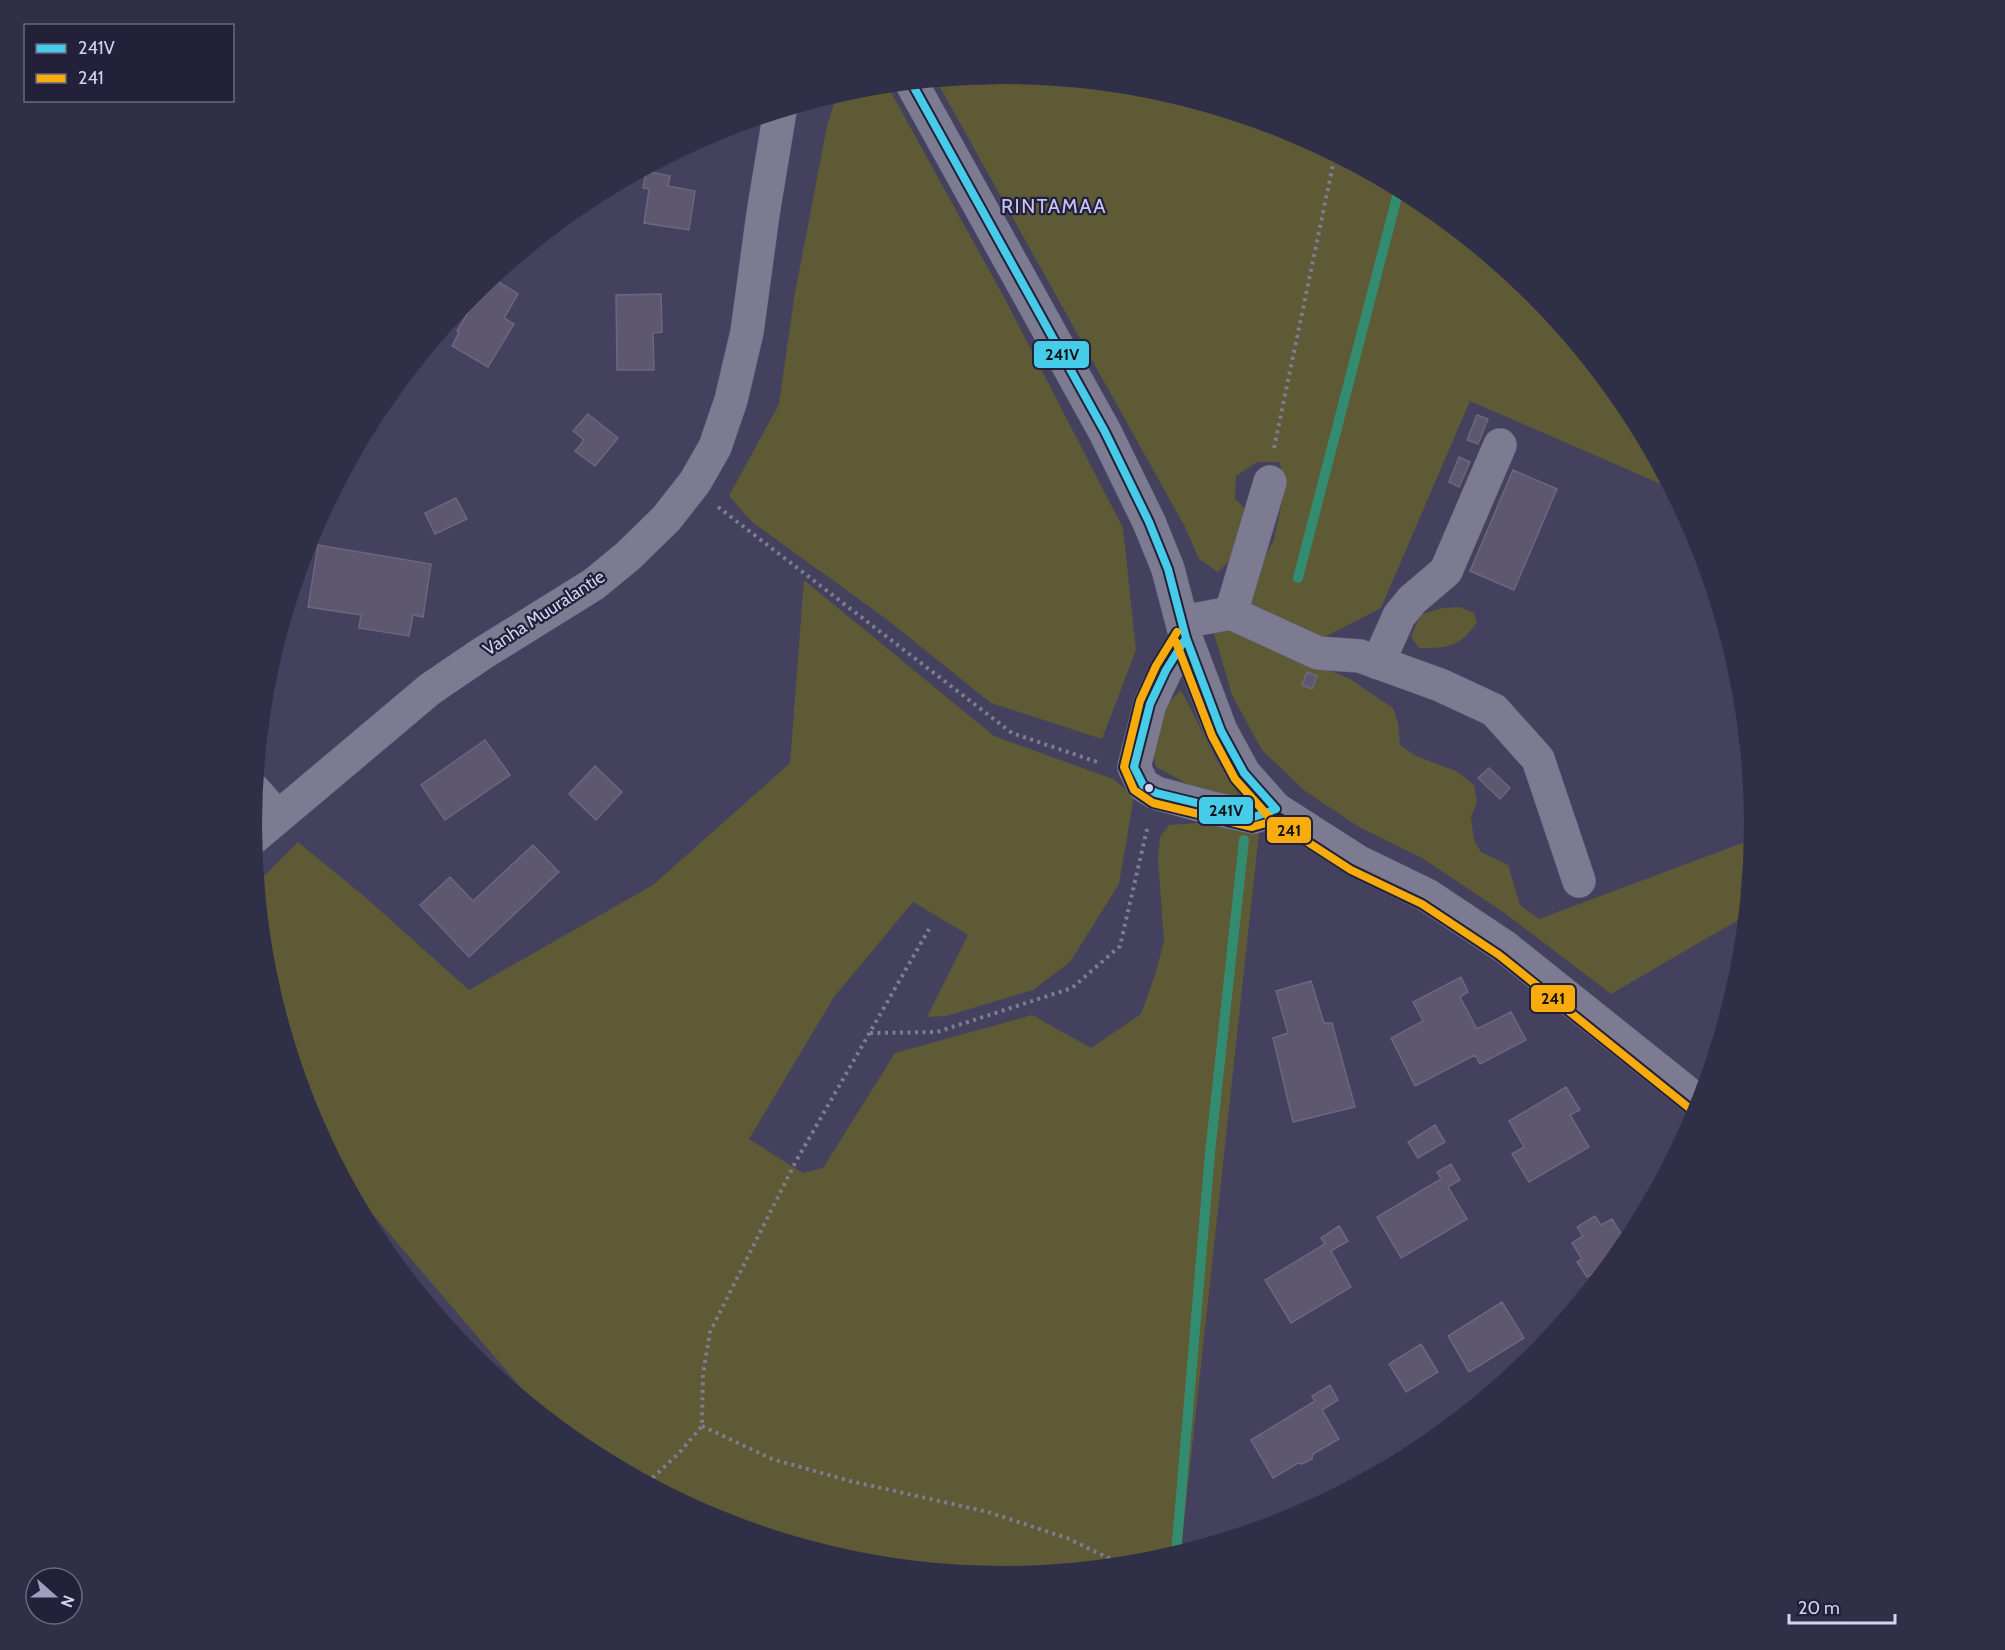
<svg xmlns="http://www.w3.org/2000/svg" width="2005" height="1650" viewBox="0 0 2005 1650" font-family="Cabin,sans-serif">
  <rect width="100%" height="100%" fill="#44415e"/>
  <!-- green -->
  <path fill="#5d5a35" d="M1002 74 1149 88 1290 131 1420 200 1534 294 1628 408 1670 488 1470 401 1381 608 1321 639 1243 611 1242 597 1274 540 1286 481 1279 462H1257L1236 476 1235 499 1249 512 1237 553 1218 572 1199 559 1185 527 936 80Z
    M887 85 1006 301 1123 528 1136 650 1102 739 991 703 885 618 752 522 729 496 779 404 794 298 827 126 837 94 856 88Z
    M804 580 994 736 1113 779 1134 796 1119 884 1070 962 1033 990 946 1016 927 1017 968 935 913 902 834 997 749 1139 803 1173 823 1168 895 1053 1032 1015 1091 1048 1141 1014 1155 975 1164 941 1158 859 1160 837 1169 825 1197 823 1259 833 1181 1549 1182 1552 1149 1562 1002 1576 856 1562 715 1519 585 1450 540 1413 518 1384 376 1218 352 1194 308 1112 265 971 257 883 298 842 365 897 469 990 653 885 790 763Z
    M1460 607 1474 613 1477 622C1460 648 1447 648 1419 648L1411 637 1420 615 1442 608Z
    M1218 626 1227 627 1350 679 1393 708 1398 723 1400 745 1416 756 1456 771 1474 785 1477 802 1471 817 1474 840 1481 852 1508 865 1520 905 1539 919 1753 839 1745 916 1611 994 1506 914 1422 858 1359 827 1305 791 1262 750 1232 695 1214 634Z
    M1181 690 1216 759 1242 799 1195 788 1156 767 1152 747 1159 713Z"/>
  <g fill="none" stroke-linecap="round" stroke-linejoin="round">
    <!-- stream -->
    <path stroke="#338c6f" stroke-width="10" d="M1298 578 1399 189
      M1176 1554 1210 1153 1244 840"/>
  </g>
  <!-- building -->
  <path fill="#5e5770" stroke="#6c667e" stroke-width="1.5" d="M646 171 670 176 668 186 695 191 689 230 644 223 649 189 643 188Z
    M491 277 518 294 504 318 514 324 488 367 452 346 459 332 457 331 475 301 469 297Z
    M661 294 662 332 653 333 654 370H617L616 295Z
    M588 414 618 438 595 466 575 451 584 440 573 431Z
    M1477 415 1488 419 1478 444 1467 440Z
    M1459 457 1470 462 1459 487 1449 482Z
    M1513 470 1557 489 1514 590 1470 571Z
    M456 498 467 519 435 534 425 513Z
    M318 545 431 564 423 617 413 615 409 636 359 628 361 615 308 607Z
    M1307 672 1317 676 1312 689 1302 685Z
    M485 740 510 775 445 820 421 785Z
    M595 766 622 792 596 820 569 794Z
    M1489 768 1510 788 1500 799 1478 778Z
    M533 845 559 872 469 957 420 905 450 877 473 901Z
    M1461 977 1468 992 1460 997 1477 1029 1511 1012 1526 1040 1480 1064 1475 1055 1415 1086 1391 1038 1423 1021 1413 1002Z
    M1311 981 1324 1023H1332L1355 1107 1293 1122 1273 1038 1288 1033 1276 991Z
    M1566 1087 1580 1110 1570 1115 1589 1147 1529 1182 1512 1154 1524 1147 1509 1121Z
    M1435 1125 1445 1142 1418 1158 1408 1142Z
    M1451 1164 1460 1180 1448 1187 1467 1219 1401 1258 1377 1217 1441 1179 1437 1172Z
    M1595 1216 1601 1225 1612 1219 1627 1243 1595 1281 1591 1275 1587 1277 1577 1262 1582 1259 1572 1243 1583 1236 1577 1227Z
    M1339 1226 1348 1241 1331 1251 1351 1287 1291 1323 1265 1280 1325 1244 1321 1238Z
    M1502 1302 1524 1338 1469 1372 1448 1336Z
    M1421 1344 1438 1372 1406 1392 1389 1364Z
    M1330 1385 1338 1400 1322 1410 1339 1439 1313 1454 1312 1459 1302 1464 1298 1463 1273 1478 1251 1440 1315 1401 1312 1396Z"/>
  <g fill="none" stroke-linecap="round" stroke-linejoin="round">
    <defs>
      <path id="minor" d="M911 82 1105 432 1149 522 1168 569 1186 638 1221 731 1244 773 1276 809 1357 861 1427 895 1505 947 1700 1103
        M1231 613 1270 482
        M1182 622 1231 613 1318 653 1360 656 1440 685 1494 710 1538 759 1579 881
        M1186 638 1166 670 1150 704 1134 767 1143 785 1156 793 1211 808 1254 817 1276 809
        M1378 663 1399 616 1412 600 1446 571 1500 445
        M254 790 278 817
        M252 839 430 689 483 653 594 584 628 556 666 519 695 482 715 447 731 400 747 332 763 214 780 111"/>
    </defs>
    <!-- minor casing -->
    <use href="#minor" stroke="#62607b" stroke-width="34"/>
    <!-- path -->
    <path stroke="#7d7c91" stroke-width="4" stroke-dasharray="3 4.5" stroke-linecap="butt" d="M1274 448 1335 155
      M718 507 1012 733 1100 763
      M870 1033 937 1032 1072 988 1120 946 1148 825
      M702 1426 772 1459 850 1481 988 1512 1067 1538 1123 1565
      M647 1483 679 1453 702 1426 703 1374 710 1332 795 1163 929 929
      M1304 1512 1468 1411"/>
    <!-- minor -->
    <use href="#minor" stroke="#7c7b92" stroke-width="33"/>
    <defs>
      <path id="bus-1" d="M911 82 1105 432 1149 522 1168 569 1186 638
        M1186 638 1221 731 1244 773 1276 809 1254 817 1156 793 1143 785 1134 767 1150 704 1166 670Z"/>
      <path id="bus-2" d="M1177 632 1156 666 1140 701 1124 767 1134 790 1153 803 1252 827 1280 819
        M1176 642 1212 736 1235 779 1269 817 1351 870 1422 904 1499 955 1693 1111"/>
    </defs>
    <!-- bus-1 casing -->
    <use href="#bus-1" stroke="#222139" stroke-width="12"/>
    <!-- bus-2 casing -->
    <use href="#bus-2" stroke="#222139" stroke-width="12"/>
    <!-- bus-1 -->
    <use href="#bus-1" stroke="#46cce9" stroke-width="8"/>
    <!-- bus-2 -->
    <use href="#bus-2" stroke="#f8ab0d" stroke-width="8"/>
  </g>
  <!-- markers -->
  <circle fill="#d2d2f3" stroke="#222139" stroke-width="2" cx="1149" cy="788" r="5"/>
  <g text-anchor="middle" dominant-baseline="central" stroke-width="4.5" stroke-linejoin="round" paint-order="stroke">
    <!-- street labels -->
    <g font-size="18" fill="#d2d2f3" stroke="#222139">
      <text transform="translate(544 613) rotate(-33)">Vanha Muuralantie</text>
    </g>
    <!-- neighbourhood labels -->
    <g font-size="20" letter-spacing="1.5" fill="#c5c3f8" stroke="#222139">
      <text x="1054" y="206">RINTAMAA</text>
    </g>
  </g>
  <!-- crop -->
  <path d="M0 0H2005V1650H0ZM262 825a741 741 0 1 1 1482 0a741 741 0 1 1-1482 0Z" fill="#302f48" fill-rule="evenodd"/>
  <g stroke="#222139" stroke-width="2">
    <rect x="1033" y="340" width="57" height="29" rx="6" fill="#46cce9"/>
    <rect x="1198" y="796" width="56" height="29" rx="6" fill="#46cce9"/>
    <rect x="1266" y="816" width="46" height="28" rx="6" fill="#f8ab0d"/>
    <rect x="1530" y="984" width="46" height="29" rx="6" fill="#f8ab0d"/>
  </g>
  <g font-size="16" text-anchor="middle" font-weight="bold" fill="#111">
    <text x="1062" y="360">241V</text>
    <text x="1226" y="816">241V</text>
    <text x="1289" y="836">241</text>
    <text x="1553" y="1004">241</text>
  </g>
  <!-- legend -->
  <rect x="24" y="24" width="210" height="78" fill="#222139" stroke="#686883" stroke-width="1.5"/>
  <rect x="36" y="44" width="30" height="9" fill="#46cce9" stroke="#686883" stroke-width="1.5"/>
  <text x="78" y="54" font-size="18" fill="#d2d2f3">241V</text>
  <rect x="36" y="74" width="30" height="9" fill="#f8ab0d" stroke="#686883" stroke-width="1.5"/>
  <text x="78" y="84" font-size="18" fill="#d2d2f3">241</text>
  <!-- north arrow -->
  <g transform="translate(54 1596) rotate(111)"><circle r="28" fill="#222139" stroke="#686883" stroke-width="1.5"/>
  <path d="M0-4.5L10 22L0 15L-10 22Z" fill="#a09fbf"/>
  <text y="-9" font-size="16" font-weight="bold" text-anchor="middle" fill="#d2d2f3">N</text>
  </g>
  <!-- scale -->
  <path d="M1789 1614v9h106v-9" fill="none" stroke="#d2d2f3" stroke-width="3"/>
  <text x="1798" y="1614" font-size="18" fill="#d2d2f3" stroke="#222139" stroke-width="4.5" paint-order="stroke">20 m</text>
</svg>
